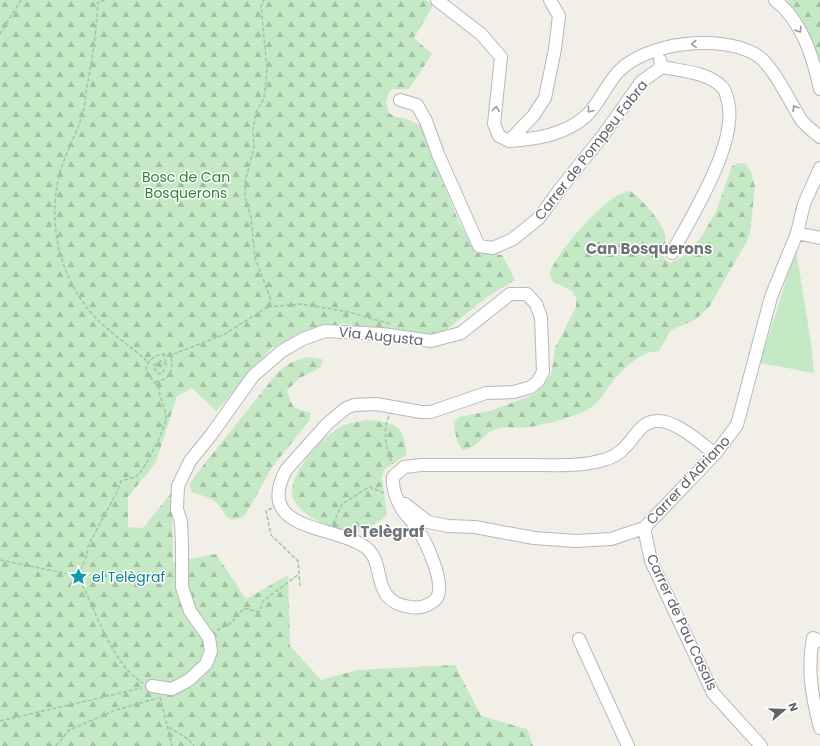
<svg xmlns="http://www.w3.org/2000/svg" width="820" height="746" viewBox="0 0 820 746" font-family="Poppins,sans-serif">
  <defs>
    <pattern id="forest-firs" width="22" height="20" patternUnits="userSpaceOnUse"><rect width="22" height="20" fill="#c5e8c5"/><path d="M5 1l3.5 6h-7zM16 11l3.5 6h-7z" fill="#a3c0a4"/></pattern>
  </defs>
  <rect width="100%" height="100%" fill="#f1efe8"/>
  <!-- forest -->
  <path fill="url(#forest-firs)" d="M0 0H426L433 5 414 38 432 54 409 89H393L388 93 386 102 389 113 395 117 404 118 420 125 458 220 476 253 502 255 515 280 487 297 434 340 342 323 272 348 216 411 192 388 177 396 156 462 128 497V527L143 528 172 492 173 562 216 554 246 599 288 575 290 646 321 680 357 670 455 665 481 716 527 729 533 746H0Z
    M788 0H820V63L806 29 791 8Z
    M739 163 746 164 751 172 755 187 750 232 747 241 709 307 695 320 671 330 659 351C641 351 625 367 614 380 607 388 602 399 593 406 579 416 547 424 529 427 518 428 506 426 496 429 482 434 480 447 463 450 456 442 455 433 454 422L459 417 490 411 535 394 551 375 555 348 576 307V298L572 291 552 281 550 273C555 254 600 204 618 195 622 193 626 192 630 191 640 197 664 224 665 235 666 243 664 250 664 258L670 263 684 256 700 239 716 212 732 166Z
    M307 357 322 359 321 367 300 378 287 390C293 411 293 407 311 413L309 421 273 466 245 515C225 528 226 509 213 500 207 496 199 495 192 492L189 485 198 472 278 372 290 363Z
    M367 420C394 422 406 425 406 455L384 470 382 477 387 515C381 522 361 532 352 532 335 532 299 515 293 498 286 477 320 439 337 429 346 423 356 422 367 420Z"/>
  <!-- green -->
  <path fill="#c5e8c5" d="M796 249 812 350 814 373 760 363Z"/>
  <g fill="none" stroke-linecap="round" stroke-linejoin="round">
    <defs>
      <path id="minor" d="M437 0 481 34 501 57 494 124 499 136 509 141
        M775 0C802 21 813 57 820 89
        M660 60 662 67C681 71 708 72 722 87 725 89 726 94 727 98 741 139 692 215 672 253
        M400 100 417 105 426 121 438 154 479 246 493 248 513 239 539 218 560 189 604 134 641 82 662 67
        M509 141C536 139 565 135 586 116 599 104 606 85 618 72 646 42 720 34 755 54 773 64 790 103 802 121 807 127 814 132 820 137
        M509 141 533 116 545 98 555 49 559 16 550 0
        M797 233 820 238
        M405 504 428 522 448 526 475 527 534 538 576 541 611 539 644 528 715 454 737 425 771 297 797 233 804 204 820 168
        M644 528 651 561 713 693 761 746
        M579 639 628 746
        M820 641 813 638C807 669 812 697 820 728
        M152 686 172 689 189 680 206 664 211 651 209 638 190 611 182 587V544L181 522 177 509 178 486 190 461 211 435 253 376 282 351 303 339 325 331 382 334 431 341 461 333 510 294H527L536 304 541 317 543 372 538 381 531 387 524 389 514 392 486 393 431 412H421L376 404 354 405 346 408 327 424 286 470C253 532 336 525 365 547 388 563 368 601 410 607 420 609 428 606 435 600 449 587 424 538 415 525 411 520 407 516 403 511 397 501 392 488 393 477L404 467 421 465C457 465 494 465 530 465 552 465 582 467 603 460 612 458 620 453 626 446 636 436 641 421 658 421 675 420 701 443 715 454"/>
    </defs>
    <!-- minor casing -->
    <use href="#minor" stroke="#b5b8bc" stroke-width="14"/>
    <!-- path -->
    <path stroke="#9cc7a9" stroke-width="1.5" stroke-dasharray="4 2" stroke-linecap="butt" d="M105 0 98 2C96 32 93 57 87 86 85 97 85 109 81 119 74 140 62 159 58 181 49 224 59 270 85 305 102 329 127 342 148 362
      M0 34 21 0
      M268 307 301 304 349 312 390 324
      M163 353 167 365
      M163 369 164 371 159 374 155 370 154 365 161 361 168 366
      M155 382C172 378 173 372 171 355
      M389 416C382 430 386 451 393 464
      M272 508 266 511 271 535 298 561 300 586
      M333 524 342 504 369 487 384 493
      M0 560 78 576C95 608 112 665 143 683
      M78 576 87 555 88 546 118 490 121 481C127 479 135 478 139 474 145 468 166 427 166 418 166 407 159 398 159 388L147 373 146 367C151 356 160 353 171 355L223 335 268 307 271 300 255 258 251 217 245 197V182L254 147 253 130 256 112 264 98 266 79 267 68 261 6 264 0
      M217 630 231 623 244 608 259 612 263 601 299 574
      M160 697 172 746
      M0 721 142 688
      M169 727 188 739 194 746
      M56 746 69 730 116 710 158 698"/>
    <!-- minor -->
    <use href="#minor" stroke="#fff" stroke-width="12"/>
  </g>
  <!-- one-way arrows -->
  <defs><path id="oneway-chevron" d="M-2-3.5L2.5 0L-2 3.5" fill="none" stroke-width="1.6" stroke-linecap="round" stroke-linejoin="round"/></defs>
  <g stroke="#979a9d">
    <use href="#oneway-chevron" transform="translate(799 30) rotate(58)"/>
    <use href="#oneway-chevron" transform="translate(694 44) rotate(177)"/>
    <use href="#oneway-chevron" transform="translate(795 108) rotate(-122)"/>
    <use href="#oneway-chevron" transform="translate(496 109) rotate(-82)"/>
    <use href="#oneway-chevron" transform="translate(590 110) rotate(128)"/>
  </g>
  <!-- icons -->
  <defs>
    <symbol id="sight-bare" viewBox="-9 -9 18 18"><path d="M0-6L1.8-2.2L6-1.7L2.9 1.2L3.7 5.4L0 3.3L-3.7 5.4L-2.9 1.2L-6-1.7L-1.8-2.2Z" fill="#0f9aa8" stroke="#fff" stroke-width="2.5" paint-order="stroke"/></symbol>
  </defs>
  <g fill-rule="evenodd">
    <use href="#sight-bare" x="66" y="564" width="25" height="25"/>
  </g>
  <g text-anchor="middle" dominant-baseline="central" stroke-width="3" stroke-linejoin="round" paint-order="stroke">
    <!-- street labels -->
    <g font-size="14" fill="#5f6368" stroke="#fff">
      <text transform="translate(591 150) rotate(-52)">Carrer de Pompeu Fabra</text>
      <text transform="translate(381 336) rotate(6)">Via Augusta</text>
      <text transform="translate(688 480) rotate(-47)">Carrer d'Adriano</text>
      <text transform="translate(682 622) rotate(65)">Carrer de Pau Casals</text>
    </g>
    <!-- park labels -->
    <g font-size="14" fill="#348238" stroke="#fff">
      <text x="186" y="177">Bosc de Can<tspan x="186" dy="16">Bosquerons</tspan></text>
    </g>
    <!-- culture labels -->
    <g font-size="14" fill="#0d838f" stroke="#fff" text-anchor="start">
      <text x="92" y="577">el Telègraf</text>
    </g>
    <!-- neighbourhood labels -->
    <g font-size="15" font-weight="bold" fill="#70757a" stroke="#fff">
      <text x="649" y="248">Can Bosquerons</text>
      <text x="384" y="531">el Telègraf</text>
    </g>
  </g>
  <!-- north arrow -->
  <g transform="translate(784 710) rotate(71)" stroke="#ffffff" stroke-width="3" paint-order="stroke">
  <path d="M0-3L7 15L0 10L-7 15Z" fill="#5f6368"/>
  <text y="-6" font-size="11" font-weight="bold" text-anchor="middle" fill="#5f6368">N</text>
  </g>
</svg>
